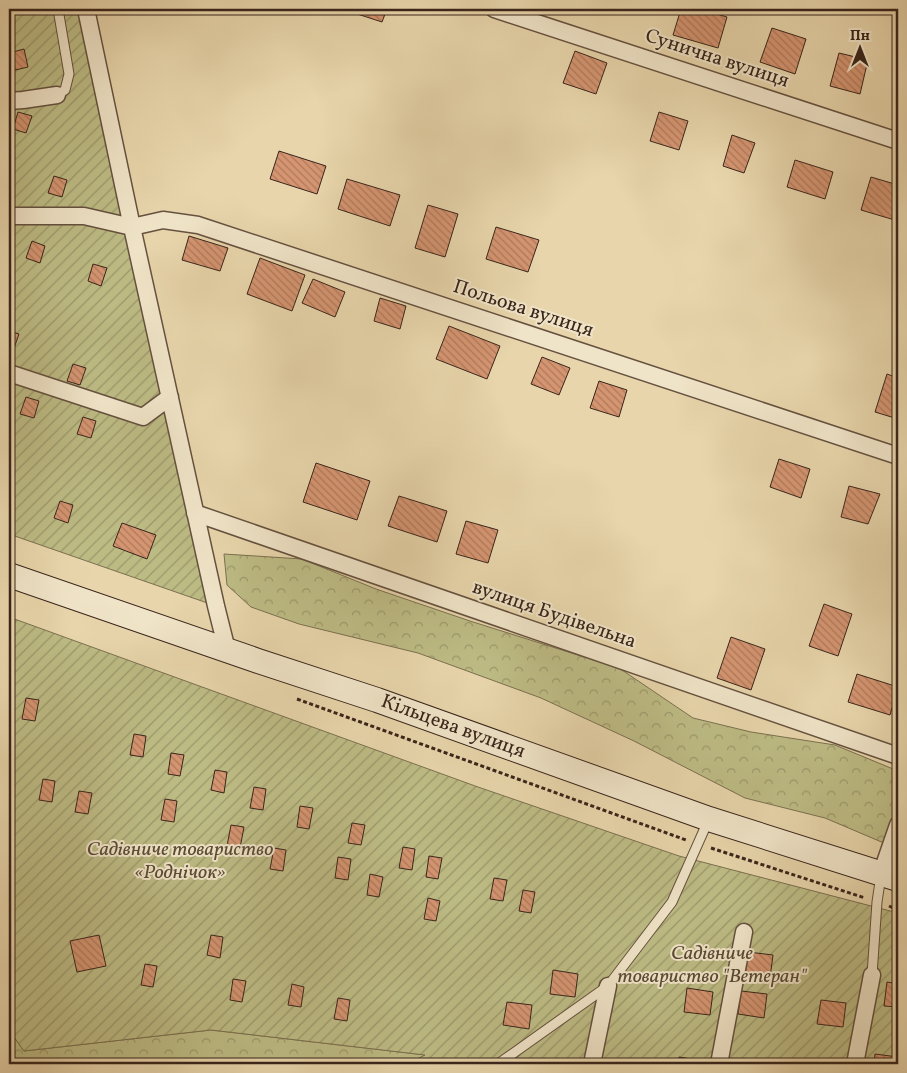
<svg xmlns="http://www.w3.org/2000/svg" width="907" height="1073" viewBox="0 0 907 1073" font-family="Vollkorn,serif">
  <defs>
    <pattern id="forest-crowns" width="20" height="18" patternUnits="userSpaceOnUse" patternTransform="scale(1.25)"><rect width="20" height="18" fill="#bdbb84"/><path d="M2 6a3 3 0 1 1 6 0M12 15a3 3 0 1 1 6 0" fill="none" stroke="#9b986b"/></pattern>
    <pattern id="garden-furrows" width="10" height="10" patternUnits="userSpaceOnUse" patternTransform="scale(1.25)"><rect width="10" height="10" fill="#bdbb84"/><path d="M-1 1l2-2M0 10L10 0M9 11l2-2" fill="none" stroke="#9b986b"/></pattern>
    <pattern id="building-back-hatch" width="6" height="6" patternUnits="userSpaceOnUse" patternTransform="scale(1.25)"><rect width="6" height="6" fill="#d59571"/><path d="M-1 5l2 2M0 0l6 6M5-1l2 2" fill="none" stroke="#ae795c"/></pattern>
  </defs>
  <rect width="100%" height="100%" fill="#e8d5ab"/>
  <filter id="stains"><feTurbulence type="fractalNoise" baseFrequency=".004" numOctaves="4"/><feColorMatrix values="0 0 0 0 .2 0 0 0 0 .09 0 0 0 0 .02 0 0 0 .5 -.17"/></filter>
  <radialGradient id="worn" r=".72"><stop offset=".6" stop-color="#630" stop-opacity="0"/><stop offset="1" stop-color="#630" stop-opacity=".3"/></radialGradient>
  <!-- forest -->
  <path fill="url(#forest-crowns)" stroke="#7b7050" d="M224 554 302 559 376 589 470 621 619 668 693 718 751 732 835 745 898 771V849L825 818 745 798 634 741 541 698 418 653 299 624 251 607 227 585Z
    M9 1030 24 1051 211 1030 426 1055 407 1064H9Z"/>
  <!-- garden -->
  <path fill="url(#garden-furrows)" stroke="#7b7050" d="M9 9H86L216 606 9 534Z
    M9 617 478 787 679 856 898 913V1064H407L425 1055 211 1030 24 1051 9 1030Z"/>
  <!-- building -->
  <path fill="url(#building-back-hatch)" stroke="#39251b" d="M345 9H387L382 22 345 10Z
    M681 9H700L727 17 718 48 673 35Z
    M772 28 806 39 795 74 760 62Z
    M24 49 28 67 11 71 9 63V53Z
    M575 51 607 63 596 94 563 83Z
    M839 53 868 60 860 94 830 86Z
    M18 112 32 116 26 133 13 129Z
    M659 112 688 121 679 150 650 141Z
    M732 135 755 143 744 173 723 166Z
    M279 151 326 166 317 194 270 179Z
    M795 160 833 172 825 199 787 187Z
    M54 176 67 180 62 197 48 193Z
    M871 177 898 185V221L861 210Z
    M347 179 400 195 390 226 338 209Z
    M428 205 458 214 445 257 415 248Z
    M496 227 539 240 528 272 486 259Z
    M189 236 228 248 220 271 182 260Z
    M32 241 45 246 40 263 26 258Z
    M260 258 305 275 292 311 247 294Z
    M93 264 107 268 101 286 88 281Z
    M313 279 345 292 335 317 302 303Z
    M380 298 406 306 400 329 374 321Z
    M449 326 500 346 487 379 436 359Z
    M9 331 19 334 13 351 9 350Z
    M542 357 570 368 559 395 531 384Z
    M73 364 86 368 80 385 67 381Z
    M887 374 898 378V419L875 412Z
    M599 381 627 390 619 417 590 408Z
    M26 397 39 401 34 418 20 414Z
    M83 417 96 421 91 438 77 434Z
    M779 459 810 469 801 498 770 487Z
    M316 463 370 481 357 520 303 502Z
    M849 486 880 494 868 524 841 517Z
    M399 496 447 511 437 542 388 526Z
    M60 501 73 505 68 523 54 518Z
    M466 521 498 530 488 563 456 554Z
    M122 523 156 535 147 559 113 546Z
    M824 604 852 614 838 656 809 646Z
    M731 637 765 649 751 690 717 678Z
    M857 674 898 687 890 715 848 702Z
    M26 698 39 700 35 721 22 719Z
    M134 734 146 736 143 757 130 755Z
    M171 753 184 755 180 776 168 774Z
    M215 770 227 772 224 793 211 790Z
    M43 779 55 781 52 802 39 800Z
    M254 787 266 789 263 810 250 808Z
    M79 791 92 793 88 814 75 812Z
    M165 799 177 801 174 822 161 820Z
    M300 806 313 808 309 829 297 827Z
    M352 823 365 825 361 845 348 843Z
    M231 825 244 827 240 848 227 846Z
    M403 847 415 849 412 870 399 868Z
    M274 848 286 850 283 871 270 869Z
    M429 856 442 858 438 879 426 877Z
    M338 857 351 859 348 880 335 878Z
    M370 874 383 877 379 897 367 895Z
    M494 878 507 880 503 901 490 899Z
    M523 890 535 892 531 913 519 911Z
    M428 898 440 901 436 921 424 919Z
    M99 935 106 966 77 972 70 941Z
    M211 935 223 937 220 958 207 955Z
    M748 952 773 955 770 978 745 975Z
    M145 964 157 966 153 987 141 985Z
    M553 970 578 974 575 997 550 994Z
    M233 979 246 981 242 1002 230 1000Z
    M887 982 898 984V1007L884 1006Z
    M292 984 304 987 301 1007 288 1005Z
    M687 988 713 992 710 1015 684 1012Z
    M741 991 767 994 764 1018 738 1014Z
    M338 998 350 1000 347 1021 334 1019Z
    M821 1000 846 1003 843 1027 817 1024Z
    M507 1002 532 1005 529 1029 503 1025Z
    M875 1054 898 1057V1064H874Z
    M679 1057 704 1061V1064H678Z
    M614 1061 640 1064H614Z"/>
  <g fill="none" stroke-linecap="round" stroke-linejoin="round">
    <defs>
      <path id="lane" d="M57 95 65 90 69 74 58 9
        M872 975 877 902 881 875
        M498 1064 608 986 672 902 708 821"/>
      <path id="street" d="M86 9 132 227 216 606 227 650
        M494 9 898 141
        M9 101 23 100 57 95
        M9 216H84L132 227 163 220 198 225 898 456
        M9 373 143 417 170 397
        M195 513 898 756
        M881 874 898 825
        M592 1064 608 986
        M719 1064 744 932
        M855 1064 872 975"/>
      <path id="secondary" d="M9 575 258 661 377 700 709 819 898 879"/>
    </defs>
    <!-- lane casing -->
    <use href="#lane" stroke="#65513f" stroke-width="11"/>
    <!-- street casing -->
    <use href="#street" stroke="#65513f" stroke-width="19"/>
    <!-- secondary casing -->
    <use href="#secondary" stroke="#39251b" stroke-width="26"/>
    <!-- path -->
    <path stroke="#39251b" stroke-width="3" stroke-dasharray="4 2.5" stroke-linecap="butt" d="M297 699 686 840
      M711 848 865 898
      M889 906 898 910"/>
    <!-- lane -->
    <use href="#lane" stroke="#f0e4c8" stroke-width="9"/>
    <!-- street -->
    <use href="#street" stroke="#f0e4c8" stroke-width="16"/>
    <!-- secondary -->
    <use href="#secondary" stroke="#f0e4c8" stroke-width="24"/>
  </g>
  <g text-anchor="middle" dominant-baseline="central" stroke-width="4" stroke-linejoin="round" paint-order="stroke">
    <!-- street labels -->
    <g font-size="20" fill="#39251b" stroke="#f0e4c8">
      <text transform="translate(717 59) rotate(18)">Сунична вулиця</text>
      <text transform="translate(523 309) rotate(18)">Польова вулиця</text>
      <text transform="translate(554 615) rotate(19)">вулиця Будівельна</text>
      <text transform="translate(453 727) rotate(20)">Кільцева вулиця</text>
    </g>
    <!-- park labels -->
    <g font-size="20" font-style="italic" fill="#5a4a35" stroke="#f0e4c8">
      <text x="180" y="850">Садівниче товариство<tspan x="180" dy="23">«Роднічок»</tspan></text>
      <text x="712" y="954">Садівниче<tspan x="712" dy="23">товариство "Ветеран"</tspan></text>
    </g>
  </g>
  <!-- margin -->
  <rect width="907" height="1073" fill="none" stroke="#e8d5ab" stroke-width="30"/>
  <rect x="10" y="10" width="887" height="1053" fill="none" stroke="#39251b" stroke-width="2.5"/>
  <rect x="15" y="15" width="877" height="1043" fill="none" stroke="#39251b"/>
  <!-- north arrow -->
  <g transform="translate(860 48)" stroke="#f0e4c8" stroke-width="4" paint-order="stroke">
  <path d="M0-4L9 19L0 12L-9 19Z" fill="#39251b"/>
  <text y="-8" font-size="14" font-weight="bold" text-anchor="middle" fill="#39251b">Пн</text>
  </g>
  <rect width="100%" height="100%" filter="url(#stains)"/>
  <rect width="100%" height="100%" fill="url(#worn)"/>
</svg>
